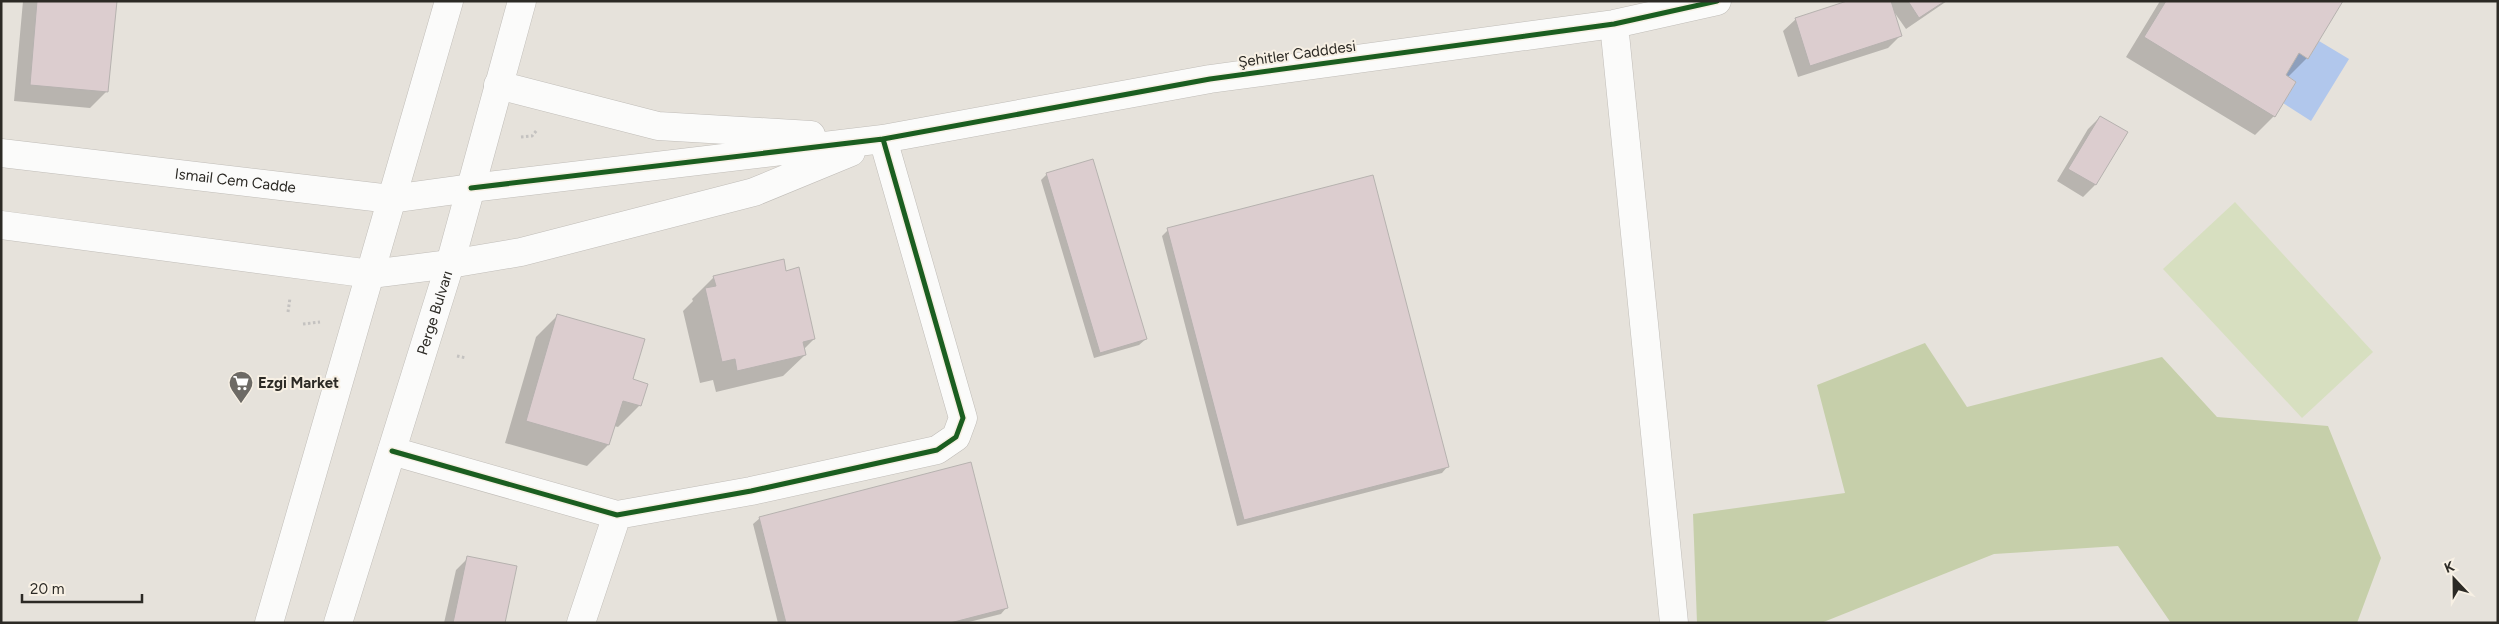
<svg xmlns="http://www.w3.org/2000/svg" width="2499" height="624" viewBox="0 0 2499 624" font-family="Figtree,sans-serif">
  <rect width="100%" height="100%" fill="#e6e2db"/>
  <!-- green -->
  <path fill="#d7dfc0" d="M2235 202 2373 352 2302 418 2163 269Z"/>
  <!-- forest -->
  <path fill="#c6cfaa" d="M1925 343 1967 407 2162 357 2217 417 2328 426 2381 558 2357 623H2171L2118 546 1994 554 1821 623H1697L1693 514 1845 493 1817 385Z"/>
  <!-- water -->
  <path fill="#b1c7ec" d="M2319 41 2349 59 2311 121 2283 103 2296 82 2286 75 2299 53 2308 59Z"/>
  <!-- shadow -->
  <path fill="#0003" d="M23 1H115L107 91 90 108 14 101Z
    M1851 1H1947L1906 29 1892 9 1900 36 1888 48 1798 77 1783 31 1796 19Z
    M2160 1H2342L2307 58 2287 78 2274 116 2255 135 2126 57Z
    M2100 117 2126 133 2095 185 2083 197 2057 181 2088 129Z
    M1047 174 1146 339 1139 345 1094 358 1041 180Z
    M1168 230 1448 466 1442 473 1237 526 1162 236Z
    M785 272 814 339 804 349 805 355 783 376 716 392 713 380 700 383 683 311 693 301 692 299 714 277Z
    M558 315 631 380 640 405 618 427 614 426 608 445 587 466 505 443 536 337Z
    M760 518 1007 607 1001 614 965 623H778L753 524Z
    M468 558 504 623H444L456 570Z"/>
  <!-- building -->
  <path fill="#dccdcf" stroke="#b6b2af" d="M37 1H117L108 92 30 85Z
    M1847 1H1891L1902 36 1810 66 1795 18Z
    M1908 1H1945L1919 18Z
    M2166 1H2343L2308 59 2299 53 2286 75 2296 82 2275 117 2144 37Z
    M2100 116 2128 132 2096 185 2068 169Z
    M1093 159 1147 339 1100 353 1046 173Z
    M1373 175 1449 467 1244 520 1167 228Z
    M784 259 786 271 799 267 815 339 803 342 806 355 737 371 735 359 722 362 705 288 716 286 713 276Z
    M557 314 645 339 633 379 648 384 641 406 623 401 609 445 526 421Z
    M971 462 1008 608 950 623H786L759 517Z
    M467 556 517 566 505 623H453Z"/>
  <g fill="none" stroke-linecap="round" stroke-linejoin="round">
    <defs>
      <path id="minor" d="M1614 24 1674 623
        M498 85 658 126 811 135
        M471 188 883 139 1210 79 1614 24 1717 1
        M450 264 521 252 754 192 851 152
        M392 451 617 515 751 491 937 450 956 437 963 418 883 139
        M581 623 617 515"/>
      <g id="secondary">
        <path id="s1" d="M1 153 391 199 471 188"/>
        <path d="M1 225 371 274 450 264"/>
      </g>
      <g id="primary">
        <path d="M269 623 449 1"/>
        <path id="s2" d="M338 623 450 264 522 1"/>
      </g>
    </defs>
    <!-- minor casing -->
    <use href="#minor" stroke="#c0bdb8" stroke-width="29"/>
    <!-- secondary casing -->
    <use href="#secondary" stroke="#c0bdb8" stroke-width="29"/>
    <!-- primary casing -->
    <use href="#primary" stroke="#c0bdb8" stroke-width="29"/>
    <!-- path -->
    <path stroke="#c4c2c0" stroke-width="3" stroke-dasharray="2.5 2.5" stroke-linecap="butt" d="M521 137 532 136 537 130
      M288 312 290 298
      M303 324 320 322
      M457 356 466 358"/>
    <!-- minor -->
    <use href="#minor" stroke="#fbfbfa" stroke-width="28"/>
    <!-- secondary -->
    <use href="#secondary" stroke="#fbfbfa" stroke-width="28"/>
    <!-- primary -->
    <use href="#primary" stroke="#fbfbfa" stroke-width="28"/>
    <defs>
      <path id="cycleway" d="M471 188 883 139 1210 79 1614 24 1717 1
        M392 451 617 515 751 491 937 450 956 437 963 418 883 139"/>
    </defs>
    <!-- cycleway casing -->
    <use href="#cycleway" stroke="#f7f0e4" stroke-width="8"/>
    <!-- cycleway -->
    <use href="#cycleway" stroke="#1b5e20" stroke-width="5"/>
  </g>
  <!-- icons -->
  <defs>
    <symbol id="supermarket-pin" viewBox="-11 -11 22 30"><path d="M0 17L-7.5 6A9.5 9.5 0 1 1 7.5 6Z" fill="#6d6a65" stroke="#f7f0e4"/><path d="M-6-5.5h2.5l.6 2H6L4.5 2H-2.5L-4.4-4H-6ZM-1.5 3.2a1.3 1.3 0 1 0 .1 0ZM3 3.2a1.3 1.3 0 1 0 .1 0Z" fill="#fff"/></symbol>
  </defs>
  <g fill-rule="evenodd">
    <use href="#supermarket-pin" x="227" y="369" width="28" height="38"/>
  </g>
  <g text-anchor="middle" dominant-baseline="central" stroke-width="4" stroke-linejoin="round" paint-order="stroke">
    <!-- street labels -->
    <g font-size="15" fill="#2c2a25" stroke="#f7f0e4">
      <text transform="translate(1297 54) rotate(-8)">Şehitler Cadddesi</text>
      <text stroke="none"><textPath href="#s1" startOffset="236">Ismail Cem Cadde</textPath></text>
      <text stroke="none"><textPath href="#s2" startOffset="325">Perge Bulvarı</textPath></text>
    </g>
    <!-- poi labels -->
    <g font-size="15" font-weight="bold" fill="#2c2a25" stroke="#f7f0e4" text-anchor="start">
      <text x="258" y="383">Ezgi Market</text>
    </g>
  </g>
  <!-- border -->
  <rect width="2499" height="624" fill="none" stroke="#2c2a25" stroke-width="5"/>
  <!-- north arrow -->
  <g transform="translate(2454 579) rotate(338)" stroke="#f7f0e4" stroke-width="4" paint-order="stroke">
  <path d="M0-4L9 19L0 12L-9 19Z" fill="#2c2a25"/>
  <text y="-8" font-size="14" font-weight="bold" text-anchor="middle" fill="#2c2a25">K</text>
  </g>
  <!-- scale -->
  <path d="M22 594v8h120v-8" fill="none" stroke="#2c2a25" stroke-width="2.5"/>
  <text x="30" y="594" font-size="15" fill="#2c2a25" stroke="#f7f0e4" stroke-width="4" paint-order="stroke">20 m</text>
</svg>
